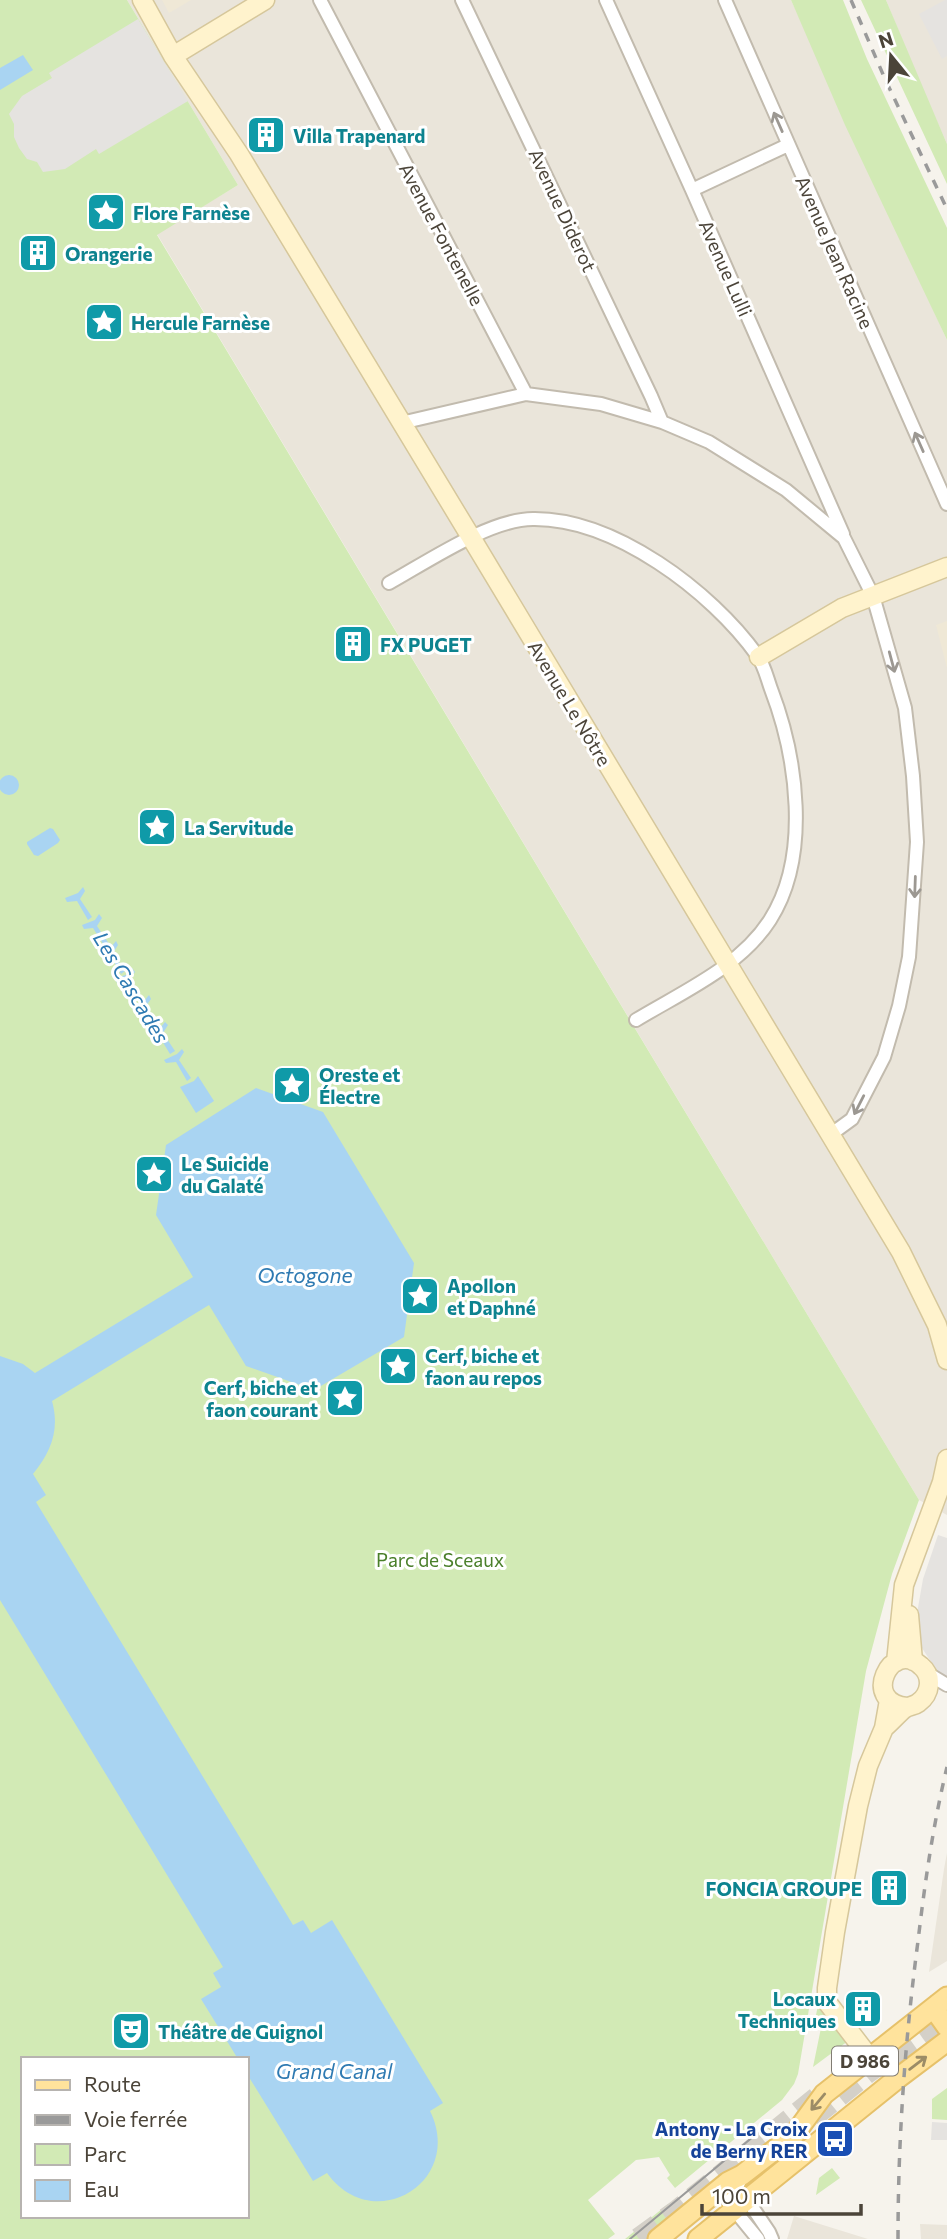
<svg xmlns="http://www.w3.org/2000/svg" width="947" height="2239" viewBox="0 0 947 2239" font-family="Commissioner,sans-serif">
  <rect width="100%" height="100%" fill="#f6f3ec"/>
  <!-- residential -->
  <path fill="#eae5da" d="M127 0H791L947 340V1515L919 1500 157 234 238 185Z
    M886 0H947V144L917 76Z
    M947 1853V1961L929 1972 944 1869Z
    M794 2216 868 2239H787Z
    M920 2224 947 2225V2239H921Z"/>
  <!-- education -->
  <path fill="#efe8d6" d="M162 0H191L169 13Z
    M947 621V668L936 625Z"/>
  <!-- green -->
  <path fill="#d2eab5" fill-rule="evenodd" d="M0 0H127L238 185 157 235 919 1500 892 1574 866 1671 798 2074 794 2084 782 2100 675 2188 667 2178 670 2175 659 2157 636 2160 588 2200 615 2234 608 2239H0ZM23 2059H247V2216H23Z
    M791 0H843L867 59 947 228V340L845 125Z
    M861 0H886L947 144V184Z
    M819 2000 848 2041 813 2067 822 2023 816 2015Z
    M947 2088V2120L932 2119V2099Z
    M832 2168 840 2178 816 2195 819 2178Z
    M668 2204 679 2217 650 2239H625Z"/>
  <!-- parking -->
  <path fill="#e5e3e0" d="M945 0H947V56L942 59 919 14Z
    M138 19 188 101 99 154 96 149 65 169 43 172 37 162 27 159 19 148 14 137V124L9 114 22 96 52 78 49 73Z
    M938 1535 947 1538V1681L941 1677 922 1648 918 1639 916 1619 923 1579Z
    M932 2122 947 2123V2140H931Z"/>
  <!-- water -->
  <path fill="#a9d4f2" d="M23 55 33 70 0 90V68Z
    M-1 785a10 10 0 1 1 20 0a10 10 0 1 1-20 0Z
    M50 828 53 829 60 840 58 843 38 856 34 855 27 844V842Z
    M83 887 85 891 80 899 92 917 88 920 77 901 67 902 65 898 78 893Z
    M99 914 102 918 97 926 109 944 105 947 93 928 84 929 82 925 95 920Z
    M116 941 118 945 113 953 125 971 121 974 110 955 100 956 98 952 111 947Z
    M132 968 135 972 130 979 142 998 138 1001 126 982 117 983 115 979 128 974Z
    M149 995 151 999 146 1006 158 1024 154 1027 143 1009 133 1010 131 1006 144 1001Z
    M165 1022 168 1025 163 1033 175 1051 170 1054 159 1036 150 1037 147 1033 161 1027Z
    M182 1049 184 1052 179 1060 191 1078 187 1081 176 1062 166 1063 164 1060 177 1054Z
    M198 1076 214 1101 196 1113 180 1087 194 1081Z
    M256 1088 323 1112 414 1263 404 1337 314 1390 246 1366 209 1305 52 1401C60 1430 51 1452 33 1474L46 1495 36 1502 293 1925 303 1920 311 1933 332 1920 443 2103 430 2111C465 2182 373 2237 327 2173L313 2181 247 2074V2059H238L201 1999 221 1987 213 1973 223 1967 0 1600V1356L23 1364 35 1373 193 1277 156 1215 166 1145Z"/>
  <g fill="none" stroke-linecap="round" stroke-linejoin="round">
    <!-- highway-tunnel -->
    <path stroke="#d4d0c8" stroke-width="23" stroke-dasharray="23 11" stroke-linecap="butt" d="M812 2117 866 2073 947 2015
      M639 2239 679 2210 821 2095"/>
    <defs>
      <path id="street" d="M320 0 526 394
        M462 0 651 396 662 422
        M606 0 692 190 843 534
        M725 0 947 504
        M692 190 788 145
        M401 423 526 394 601 404 662 422 709 442 786 490 844 538 873 596 905 708 913 776 917 842 909 957 899 1006 884 1057 852 1119 830 1135
        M389 583C427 562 490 519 533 519 614 518 711 591 757 655 764 664 767 678 771 689 797 757 811 856 770 920 740 967 682 992 636 1020
        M927 1673 947 1685
        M742 2176 737 2187 727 2198V2201L758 2239
        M744 2195 769 2232 772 2239"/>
      <path id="secondary" d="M142 0 173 56 239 154 466 529 901 1252 937 1325 947 1360
        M173 56 265 0
        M759 657 842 608 947 567
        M909 1615 913 1661
        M896 1662 904 1585 942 1482 947 1459
        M884 1728C891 1722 897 1715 904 1709 908 1706 914 1706 918 1703 931 1694 933 1676 921 1666 891 1638 860 1703 907 1707
        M870 2058 827 2002V1988L835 1932 858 1806 868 1766 884 1728 889 1700"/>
      <path id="primary" d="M938 2004 937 2013 947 2027
        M658 2239 728 2182 742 2175 794 2135 824 2094 947 1997
        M698 2239 898 2078 947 2041"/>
    </defs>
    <!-- street casing -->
    <use href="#street" stroke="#c2bbae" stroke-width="16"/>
    <!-- secondary casing -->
    <use href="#secondary" stroke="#d6c79b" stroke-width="21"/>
    <!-- primary casing -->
    <use href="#primary" stroke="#e6c16a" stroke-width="23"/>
    <!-- street -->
    <use href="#street" stroke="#fff" stroke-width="12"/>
    <!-- secondary -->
    <use href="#secondary" stroke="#fff3cd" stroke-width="18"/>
    <!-- primary -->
    <use href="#primary" stroke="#ffe39c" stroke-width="19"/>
    <!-- tram -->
    <path stroke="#9a9a9a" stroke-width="2" d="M630 2239 766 2126"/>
    <!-- rail -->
    <path stroke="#9a9a9a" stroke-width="3.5" stroke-dasharray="9 9" stroke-linecap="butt" d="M851 0 885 79 947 209
      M898 2239C898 2139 905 2040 918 1941 925 1882 933 1825 947 1767"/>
  </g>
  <!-- one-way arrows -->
  <defs><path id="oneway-shaft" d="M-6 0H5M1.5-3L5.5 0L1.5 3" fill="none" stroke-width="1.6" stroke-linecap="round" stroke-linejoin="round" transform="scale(1.75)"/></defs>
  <g stroke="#9c9892">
    <use href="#oneway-shaft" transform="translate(778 122) rotate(-114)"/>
    <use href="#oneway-shaft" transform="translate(919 442) rotate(-114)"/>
    <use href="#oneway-shaft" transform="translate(892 662) rotate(75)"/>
    <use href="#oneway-shaft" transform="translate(915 887) rotate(92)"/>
    <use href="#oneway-shaft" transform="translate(859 1105) rotate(117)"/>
  </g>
  <g stroke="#9c8c66">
    <use href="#oneway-shaft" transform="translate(918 2063) rotate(-37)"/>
    <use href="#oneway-shaft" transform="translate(818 2102) rotate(130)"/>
  </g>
  <!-- icons -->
  <defs>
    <symbol id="building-square" viewBox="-11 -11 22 22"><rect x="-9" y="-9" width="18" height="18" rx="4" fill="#0f9aa8" stroke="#fff"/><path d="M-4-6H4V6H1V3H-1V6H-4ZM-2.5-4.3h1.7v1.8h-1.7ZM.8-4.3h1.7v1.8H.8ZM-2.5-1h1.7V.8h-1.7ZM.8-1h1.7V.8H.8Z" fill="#fff"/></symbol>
    <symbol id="sight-square" viewBox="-11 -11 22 22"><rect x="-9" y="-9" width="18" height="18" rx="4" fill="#0f9aa8" stroke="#fff"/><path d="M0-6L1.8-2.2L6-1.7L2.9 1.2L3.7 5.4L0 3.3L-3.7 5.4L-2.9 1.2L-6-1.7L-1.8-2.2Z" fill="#fff"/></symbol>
    <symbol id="theatre-square" viewBox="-11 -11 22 22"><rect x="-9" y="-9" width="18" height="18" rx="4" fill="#0f9aa8" stroke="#fff"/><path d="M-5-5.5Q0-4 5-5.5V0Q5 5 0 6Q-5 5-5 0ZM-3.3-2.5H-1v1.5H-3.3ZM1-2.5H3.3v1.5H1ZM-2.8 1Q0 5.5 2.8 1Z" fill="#fff"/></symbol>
    <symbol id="bus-square" viewBox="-11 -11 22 22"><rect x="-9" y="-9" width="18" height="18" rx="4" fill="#1a4fb4" stroke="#fff"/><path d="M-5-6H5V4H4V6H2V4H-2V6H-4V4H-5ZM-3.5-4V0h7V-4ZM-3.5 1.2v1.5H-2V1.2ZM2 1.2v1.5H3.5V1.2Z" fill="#fff"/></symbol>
  </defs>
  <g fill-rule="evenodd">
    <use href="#building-square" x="244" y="113" width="44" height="44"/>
    <use href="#sight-square" x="84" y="190" width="44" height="44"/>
    <use href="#building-square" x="16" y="231" width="44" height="44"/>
    <use href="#sight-square" x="82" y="300" width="44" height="44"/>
    <use href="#building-square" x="331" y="622" width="44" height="44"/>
    <use href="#sight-square" x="135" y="805" width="44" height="44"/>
    <use href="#sight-square" x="270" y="1063" width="44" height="44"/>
    <use href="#sight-square" x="132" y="1152" width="44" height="44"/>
    <use href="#sight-square" x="398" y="1274" width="44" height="44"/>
    <use href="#sight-square" x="376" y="1344" width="44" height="44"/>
    <use href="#sight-square" x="323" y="1376" width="44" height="44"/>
    <use href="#building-square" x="867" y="1866" width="44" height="44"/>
    <use href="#building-square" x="841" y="1987" width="44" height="44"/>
    <use href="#theatre-square" x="109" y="2009" width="44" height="44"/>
    <use href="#bus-square" x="813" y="2117" width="44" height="44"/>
  </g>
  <g text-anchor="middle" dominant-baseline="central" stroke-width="6" stroke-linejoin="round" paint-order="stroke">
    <!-- shield labels -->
    <rect fill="#fff" stroke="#817c74" stroke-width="2" x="832" y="2046.5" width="66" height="29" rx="5"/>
    <g font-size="18" font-weight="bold" fill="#4b4439">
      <text x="865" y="2061">D 986</text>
    </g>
    <!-- culture labels -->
    <g font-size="19" font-weight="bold" fill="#0d838f" stroke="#fff" text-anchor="start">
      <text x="293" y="135">Villa Trapenard</text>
      <text x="133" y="212">Flore Farnèse</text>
      <text x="65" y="253">Orangerie</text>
      <text x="131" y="322">Hercule Farnèse</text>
      <text x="380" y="644">FX PUGET</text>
      <text x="184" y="827">La Servitude</text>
      <text x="319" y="1074">Oreste et<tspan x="319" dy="22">Électre</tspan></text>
      <text x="181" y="1163">Le Suicide<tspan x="181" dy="22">du Galaté</tspan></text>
      <text x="447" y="1285">Apollon<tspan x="447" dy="22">et Daphné</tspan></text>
      <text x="425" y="1355">Cerf, biche et<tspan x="425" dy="22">faon au repos</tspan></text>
      <text x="318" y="1387" text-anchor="end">Cerf, biche et<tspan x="318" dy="22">faon courant</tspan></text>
      <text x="862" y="1888" text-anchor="end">FONCIA GROUPE</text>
      <text x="836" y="1998" text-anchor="end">Locaux<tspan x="836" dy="22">Techniques</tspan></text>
      <text x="158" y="2031">Théâtre de Guignol</text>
    </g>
    <!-- street labels -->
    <g font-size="19" fill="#4b4439" stroke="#fff">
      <text transform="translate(563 210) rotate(65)">Avenue Diderot</text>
      <text transform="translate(442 234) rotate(62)">Avenue Fontenelle</text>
      <text transform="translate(835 252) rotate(66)">Avenue Jean Racine</text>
      <text transform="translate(726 268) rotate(66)">Avenue Lulli</text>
      <text transform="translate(570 703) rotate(59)">Avenue Le Nôtre</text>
    </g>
    <!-- park labels -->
    <g font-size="19" fill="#4a7f2a" stroke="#fff">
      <text x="440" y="1559">Parc de Sceaux</text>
    </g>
    <!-- transit labels -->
    <g font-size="19" font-weight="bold" fill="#164399" stroke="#fff" text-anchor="end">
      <text x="808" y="2128">Antony - La Croix<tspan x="808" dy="22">de Berny RER</tspan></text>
    </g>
    <!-- water labels -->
    <g font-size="21" font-style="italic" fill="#2e7ab2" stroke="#fff">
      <text transform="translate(132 987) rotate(59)">Les Cascades</text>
      <text x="305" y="1274">Octogone</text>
      <text x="334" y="2070">Grand Canal</text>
    </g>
  </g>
  <!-- legend -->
  <rect x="21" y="2057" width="228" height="161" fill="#ffffff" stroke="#b7b4b0" stroke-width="2"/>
  <rect x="35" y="2080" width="35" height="10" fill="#ffe39c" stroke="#b7b4b0" stroke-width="2"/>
  <text x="84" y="2092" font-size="21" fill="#4b4439">Route</text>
  <rect x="35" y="2115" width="35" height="10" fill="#9a9a9a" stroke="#b7b4b0" stroke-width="2"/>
  <text x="84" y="2127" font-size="21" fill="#4b4439">Voie ferrée</text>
  <rect x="35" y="2144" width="35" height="21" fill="#d2eab5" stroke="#b7b4b0" stroke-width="2"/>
  <text x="84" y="2162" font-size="21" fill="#4b4439">Parc</text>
  <rect x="35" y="2180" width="35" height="21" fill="#a9d4f2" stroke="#b7b4b0" stroke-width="2"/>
  <text x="84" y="2197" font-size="21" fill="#4b4439">Eau</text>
  <!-- north arrow -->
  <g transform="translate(891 56) rotate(342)" stroke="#ffffff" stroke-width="5" paint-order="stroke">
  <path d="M0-5L12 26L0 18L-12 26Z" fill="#4b4439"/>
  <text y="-10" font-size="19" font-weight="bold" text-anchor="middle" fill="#4b4439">N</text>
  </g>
  <!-- scale -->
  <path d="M702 2204v10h159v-10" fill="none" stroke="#4b4439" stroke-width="3.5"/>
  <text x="712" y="2204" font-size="21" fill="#4b4439" stroke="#ffffff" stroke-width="5" paint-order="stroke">100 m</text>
</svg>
